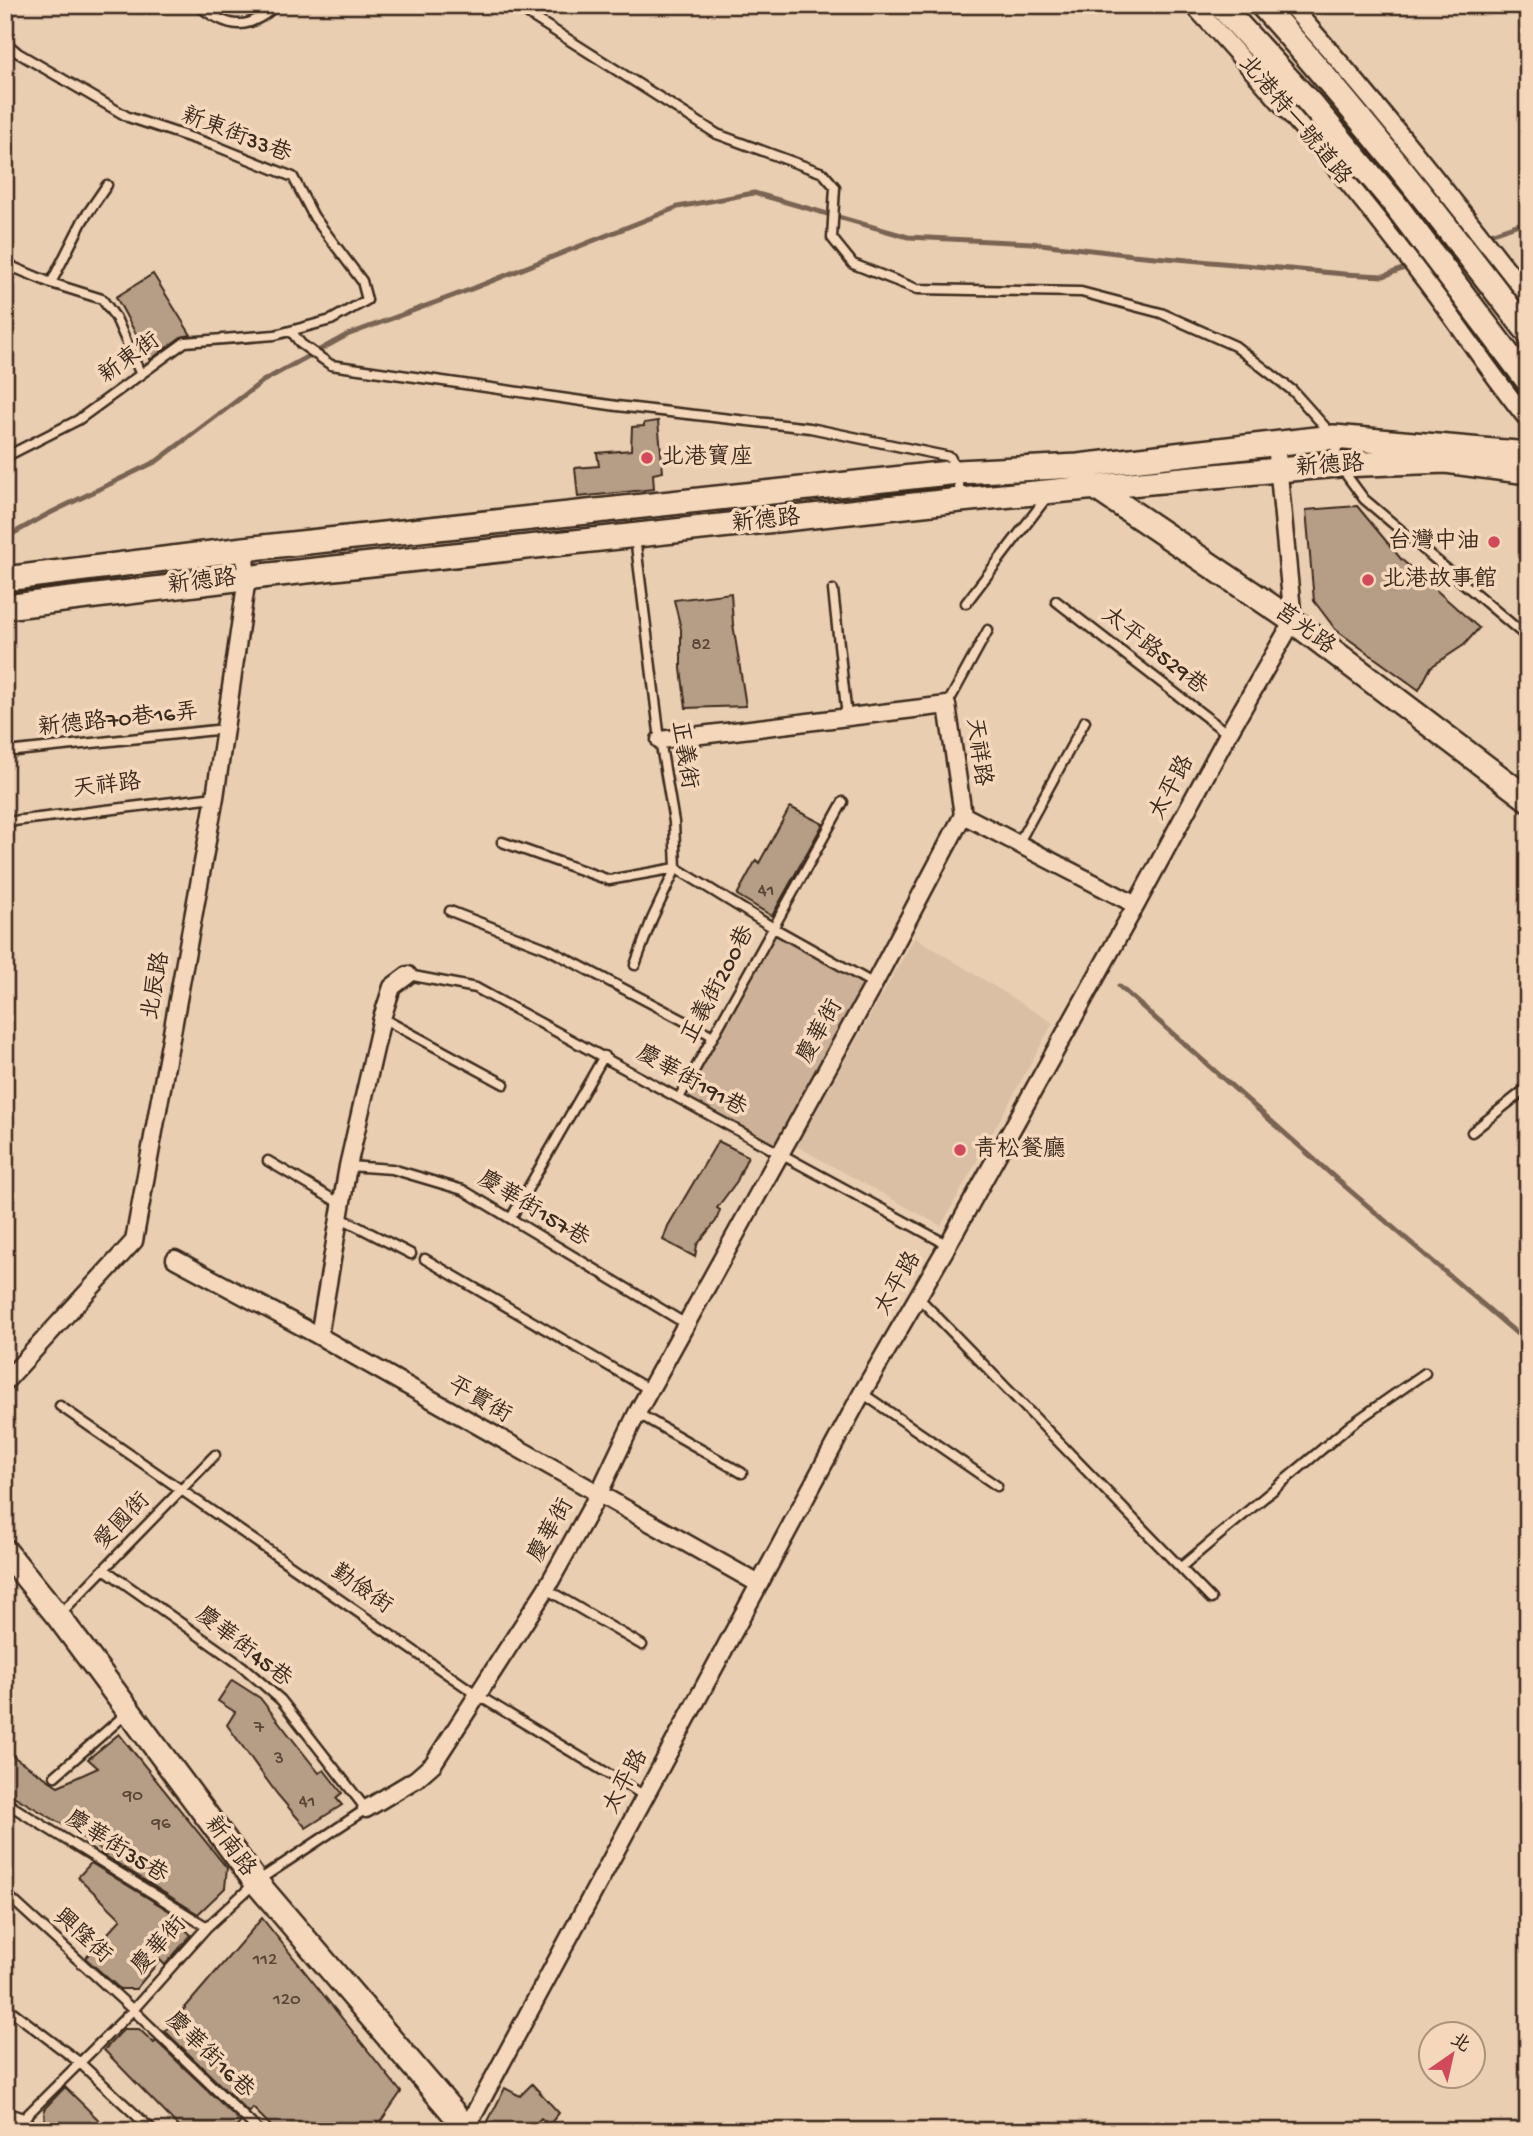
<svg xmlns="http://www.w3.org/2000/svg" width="1533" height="2136" viewBox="0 0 1533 2136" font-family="'Gochi Hand','LXGW WenKai TC',sans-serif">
  <rect width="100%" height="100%" fill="#eaceb2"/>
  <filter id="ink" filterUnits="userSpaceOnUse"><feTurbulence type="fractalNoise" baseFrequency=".0143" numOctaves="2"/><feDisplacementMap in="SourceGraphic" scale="14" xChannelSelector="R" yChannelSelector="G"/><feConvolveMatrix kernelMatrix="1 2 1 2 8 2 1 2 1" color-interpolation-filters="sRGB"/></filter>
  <g filter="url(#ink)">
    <!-- built -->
    <path fill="#dabfa5" d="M915 937 1053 1023 941 1226 796 1146Z"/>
    <!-- green -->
    <path fill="#cdb299" stroke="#846e5c" stroke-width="2" d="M772 927 874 984 780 1153 679 1098Z"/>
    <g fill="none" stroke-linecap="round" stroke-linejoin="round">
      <!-- stream -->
      <path stroke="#796452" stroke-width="5" d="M1484 236 1528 221
        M5 538 48 514 157 461 263 381 347 335 469 290 678 207 754 193 908 237 1032 243 1133 255 1344 274 1384 276 1430 258
        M1119 986 1333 1176 1528 1343"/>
    </g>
    <!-- building -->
    <path fill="#b69d86" stroke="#3b2a1e" stroke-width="2" d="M153 274 191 335 181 337 150 360 116 297Z
      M658 421 663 472 653 474 654 489 578 497 575 468 599 466 597 453 631 450 632 427 644 426V423Z
      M1357 506 1401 559 1479 628 1464 645 1431 667 1419 690 1336 630 1314 601 1306 510Z
      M731 593 733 624 746 706 686 708 681 669V629L674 600Z
      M790 807 823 824 772 916 737 895 756 860 759 863Z
      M718 1141 748 1156 737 1181 717 1208 720 1210 716 1221 697 1245 695 1257 663 1240 668 1226Z
      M232 1680 260 1698 319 1773 324 1770 342 1793 336 1798 342 1805 306 1828 277 1794 227 1725 235 1712 218 1701Z
      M119 1734 227 1868 225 1888 198 1914 101 1853 103 1851 65 1826 5 1791V1751L58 1786 98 1768 88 1759Z
      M91 1863 189 1923 184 1928 191 1935 165 1965 160 1960 136 1989H120L85 1958 121 1919 78 1877Z
      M262 1918 401 2092 374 2131H276L253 2108 249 2113 165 2031Z
      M124 2029H139L154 2043 156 2041 241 2122 233 2131H183L104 2050Z
      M532 2084 559 2113 549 2125 541 2118 528 2131H487L492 2123 488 2121 505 2088 520 2096Z
      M65 2087 110 2131H56L45 2120 44 2109Z"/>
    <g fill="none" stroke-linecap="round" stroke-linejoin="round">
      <defs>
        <path id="lane" d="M199 5C207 14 228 25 240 24 252 24 268 14 275 5
          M514 5 717 134 823 173 835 187 832 238 853 264 917 289 1081 292 1161 313 1235 346 1293 391 1334 437 1339 465 1364 499 1528 638
          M5 42 18 53 128 117 216 146 293 177 314 217 362 281 367 300 331 320 275 335 185 342 78 420 5 457
          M5 260 15 268 51 283 102 299 116 318 141 375
          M51 283 83 220 107 185
          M291 331 301 344 331 365 617 406 810 428 950 457 958 472 960 497
          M833 590 847 717
          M1056 601 1228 734
          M966 603 1047 497
          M947 705 988 630
          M16 751 225 729
          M5 822 215 797
          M502 842 609 880 676 868
          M1018 844 1085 721
          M676 868 772 927 874 984
          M450 911 548 949 713 1036
          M635 965 652 919 676 868 674 822 660 740 635 537
          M408 975 476 988 948 1245
          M382 1018 504 1084
          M679 1098 843 802
          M1472 1132 1528 1087
          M268 1161 341 1204
          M348 1166 392 1169 463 1190 686 1324
          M339 1217 411 1254
          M511 1218 604 1056
          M425 1259 650 1390
          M918 1297 1211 1599
          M862 1393 997 1486
          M60 1406 479 1696 645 1796
          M637 1413 742 1473
          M1181 1567 1352 1424 1425 1373
          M546 1589 642 1645
          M60 1614 215 1455
          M55 1776 126 1714
          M5 1802 207 1927
          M5 1893 133 2010 259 2131
          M5 2006 79 2062 153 2131
          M11 2131 133 2010 207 1927 256 1882 366 1809 281 1700 242 1666 104 1569"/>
        <path id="street" d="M1193 5C1274 93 1351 183 1423 278 1459 325 1491 374 1528 420
          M1290 5C1374 99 1451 197 1528 296
          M660 740 947 705 963 815
          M963 815 1136 905
          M175 1259 319 1336 759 1584
          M319 1336 348 1166 382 1018 392 987 408 975
          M5 1382 134 1241 215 797 247 578 244 549
          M366 1809 416 1779 433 1764 546 1589 598 1495 637 1413 874 984 963 815
          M5 2116 20 2121 31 2131
          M465 2131 862 1393 945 1250 1136 905 1228 734 1293 621 1276 443"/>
        <path id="secondary" d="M1220 5 1310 103 1394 203 1528 381
          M1262 5C1357 110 1442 221 1528 332
          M1093 486 1293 621 1528 799
          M5 579 244 549 958 472 1078 466 1334 437 1528 454
          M5 607 270 575 960 500 1278 470 1339 465 1446 461 1528 472
          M5 1551 58 1616 256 1882 469 2131"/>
      </defs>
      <!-- lane casing -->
      <use href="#lane" stroke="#3b2a1e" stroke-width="13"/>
      <!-- street casing -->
      <use href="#street" stroke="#3b2a1e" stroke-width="21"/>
      <!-- secondary casing -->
      <use href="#secondary" stroke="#3b2a1e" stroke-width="28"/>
      <!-- lane -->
      <use href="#lane" stroke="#f5d8bb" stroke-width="8"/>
      <!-- street -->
      <use href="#street" stroke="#f5d8bb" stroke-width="16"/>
      <!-- secondary -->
      <use href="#secondary" stroke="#f5d8bb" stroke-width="23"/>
    </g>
  </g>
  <!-- markers -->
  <g fill="#d1495b" stroke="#f5d8bb" stroke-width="2.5">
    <circle cx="647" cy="458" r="7"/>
    <circle cx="1494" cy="542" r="7"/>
    <circle cx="1368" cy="580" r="7"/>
    <circle cx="960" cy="1150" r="7"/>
  </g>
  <g text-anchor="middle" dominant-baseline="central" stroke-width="7" stroke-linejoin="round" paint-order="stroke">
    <!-- number labels -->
    <g font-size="19" fill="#5a4738">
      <text x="701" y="645">82</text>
      <text x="766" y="891">41</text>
      <text x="259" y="1728">7</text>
      <text x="279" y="1759">3</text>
      <text x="133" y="1796">90</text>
      <text x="307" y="1802">41</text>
      <text x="161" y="1824">96</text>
      <text x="265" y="1960">112</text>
      <text x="287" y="2000">120</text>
    </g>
    <!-- street labels -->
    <g font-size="23" fill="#3b2a1e" stroke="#f5d8bb">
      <text transform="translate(1294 121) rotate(50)">北港特一號道路</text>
      <text transform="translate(236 136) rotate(21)">新東街33巷</text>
      <text transform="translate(130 359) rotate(-36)">新東街</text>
      <text transform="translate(1330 467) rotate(-4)">新德路</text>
      <text transform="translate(766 522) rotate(-6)">新德路</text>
      <text transform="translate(202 583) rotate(-7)">新德路</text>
      <text transform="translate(1304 630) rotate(36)">莒光路</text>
      <text transform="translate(1154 652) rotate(38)">太平路529巷</text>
      <text transform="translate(118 721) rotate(-6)">新德路70巷16弄</text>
      <text transform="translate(977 752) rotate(82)">天祥路</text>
      <text transform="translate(683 755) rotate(81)">正義街</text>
      <text transform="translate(107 787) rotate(-7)">天祥路</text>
      <text transform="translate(1173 788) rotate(-62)">太平路</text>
      <text transform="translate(719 985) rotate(-62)">正義街200巷</text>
      <text transform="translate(157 986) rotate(-80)">北辰路</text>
      <text transform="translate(821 1032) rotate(-61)">慶華街</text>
      <text transform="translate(691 1082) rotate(29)">慶華街191巷</text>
      <text transform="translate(533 1210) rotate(31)">慶華街157巷</text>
      <text transform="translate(899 1284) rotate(-60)">太平路</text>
      <text transform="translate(479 1401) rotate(30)">平實街</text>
      <text transform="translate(123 1522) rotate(-46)">愛國街</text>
      <text transform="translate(552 1531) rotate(-61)">慶華街</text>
      <text transform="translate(361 1590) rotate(35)">勤儉街</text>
      <text transform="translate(243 1648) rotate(38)">慶華街45巷</text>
      <text transform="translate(627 1782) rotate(-62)">太平路</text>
      <text transform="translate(229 1847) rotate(53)">新南路</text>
      <text transform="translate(116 1848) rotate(32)">慶華街35巷</text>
      <text transform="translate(82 1937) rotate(42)">興隆街</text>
      <text transform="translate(160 1946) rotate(-48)">慶華街</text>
      <text transform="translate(209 2056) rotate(44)">慶華街16巷</text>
    </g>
    <!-- poi labels -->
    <g font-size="23" fill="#3b2a1e" stroke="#f5d8bb" text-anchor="start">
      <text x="661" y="458">北港寶座</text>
      <text x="1480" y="542" text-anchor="end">台灣中油</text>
      <text x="1382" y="580">北港故事館</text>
      <text x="974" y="1150">青松餐廳</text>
    </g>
  </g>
  <!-- margin -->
  <rect width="1533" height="2136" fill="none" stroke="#f5d8bb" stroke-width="28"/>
  <rect x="14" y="14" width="1505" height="2108" fill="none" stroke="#3b2a1e" stroke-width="2.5" filter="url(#ink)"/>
  <!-- north arrow -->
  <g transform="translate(1452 2055) rotate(34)"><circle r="33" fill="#f5d8bb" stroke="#ab927c" stroke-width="2"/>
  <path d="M0-5L12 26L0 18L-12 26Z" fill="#d1495b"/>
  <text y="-10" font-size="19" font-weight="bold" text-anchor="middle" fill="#3b2a1e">北</text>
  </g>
</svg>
